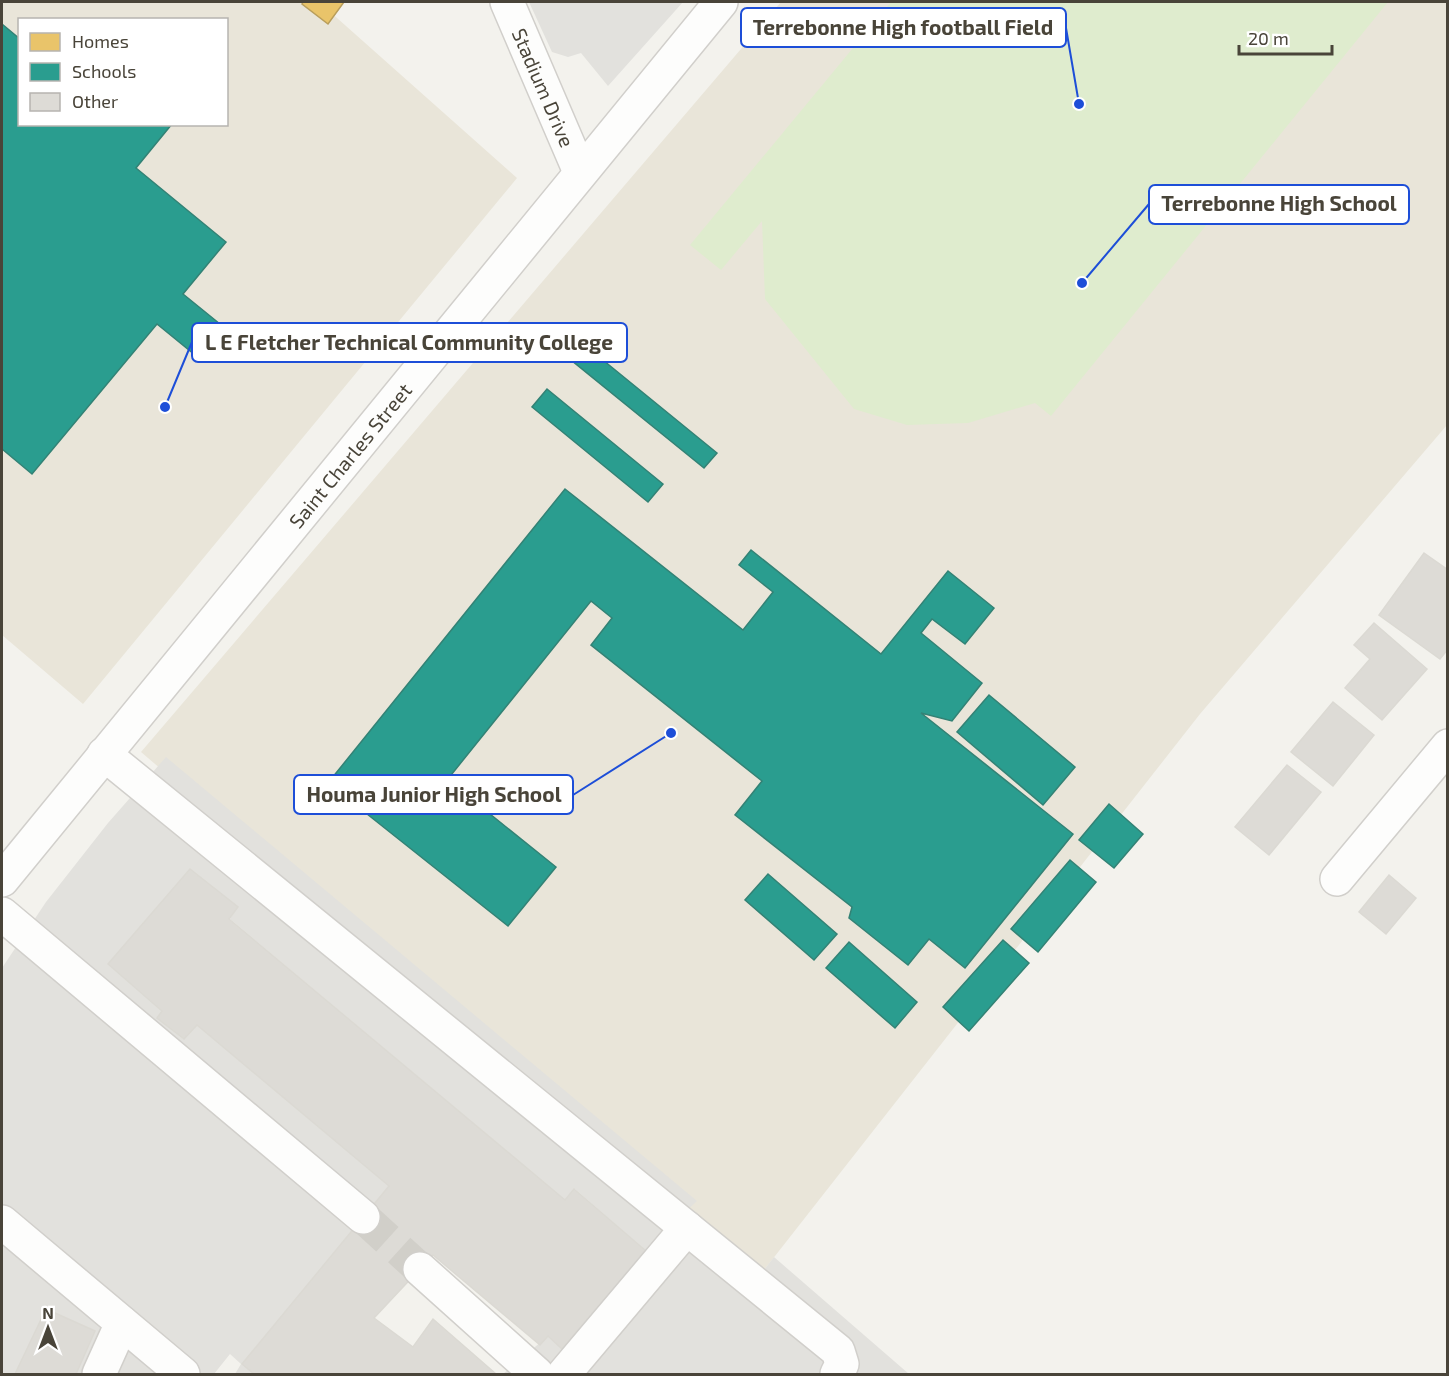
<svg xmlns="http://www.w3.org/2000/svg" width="1449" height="1376" viewBox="0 0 1449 1376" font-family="'Exo 2',sans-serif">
  <rect width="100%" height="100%" fill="#f3f2ed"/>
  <!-- education -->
  <path fill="#e9e5d9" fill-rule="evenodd" d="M2 2H319L517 178 83 704 2 635ZM20 20H226V124H20Z
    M781 2H1447V425L1200 714 757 1279 141 752Z"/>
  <!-- green -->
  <path fill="#dfecce" d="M891 2H1388L1051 416 1035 403 968 423 907 425 854 409 765 299 762 221 721 270 690 245Z"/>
  <!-- parking -->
  <path fill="#e2e1dd" d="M529 2H683L608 86 581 53 568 57 552 52Z
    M166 757 697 1201 683 1214 757 1279 774 1257 909 1374H503L548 1336 563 1348 646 1251 575 1189 565 1200 230 919 237 907 190 869 109 964 162 1011 157 1018 183 1039 197 1025 389 1186 242 1364 254 1374H235L241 1364 230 1354 214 1374H76L95 1331 46 1309 15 1374H2V968L46 902 108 823Z"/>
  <!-- homes -->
  <path fill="#e9c46a" stroke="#b99e5b" stroke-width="1.5" d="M303 2H344L328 24 302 4Z"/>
  <!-- schools -->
  <path fill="#2a9d8f" stroke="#338275" stroke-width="1.5" d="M2 24 20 39V124H172L136 168 226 242 183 294 220 324 195 355 157 324 32 474 2 449Z
    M571 334 717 453 704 468 571 360 573 357 561 347Z
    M547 389 663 484 648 502 532 407Z
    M565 489 743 630 773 592 739 565 751 550 881 654 948 571 994 608 965 644 932 619 921 633 982 683 952 721 921 713 1073 834 965 968 929 939 908 965 849 918 852 907 735 815 762 781 591 645 612 618 591 601 439 790 470 798 556 867 508 926 328 783Z
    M989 695 1075 767 1043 805 957 732Z
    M1109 804 1143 834 1114 868 1079 840Z
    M1070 860 1096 882 1038 952 1011 929Z
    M768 874 837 934 814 960 745 900Z
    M1003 940 1029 963 969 1031 943 1007Z
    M849 942 917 1002 895 1028 826 968Z"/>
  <!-- building -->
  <path fill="#dddbd6" stroke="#dbd9d3" stroke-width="1.5" d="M1424 553 1448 570V649L1440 659 1379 615Z
    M1374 623 1427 669 1382 720 1345 688 1370 659 1354 645Z
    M1333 702 1374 735 1333 786 1291 752Z
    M1287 765 1321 792 1269 855 1235 827Z
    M190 869 238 907 229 919 565 1200 574 1189 646 1251 562 1349 548 1336 540 1345 433 1255 374 1318 413 1347 433 1319 496 1374H254L242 1364 389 1186 197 1025 184 1039 157 1018 162 1011 108 964Z
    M1389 875 1416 898 1386 934 1359 912Z
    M46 1309 95 1331 76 1374H15Z"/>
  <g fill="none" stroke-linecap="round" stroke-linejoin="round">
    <!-- minor-tunnel -->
    <path stroke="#d1cfc9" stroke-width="33" stroke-dasharray="33 16" stroke-linecap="butt" d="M363 1217 420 1269"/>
    <defs>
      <g id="minor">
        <path id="s1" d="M507 2 580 172"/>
        <path d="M104 754 838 1351 842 1364 837 1374"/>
        <path d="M1337 879 1448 746"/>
        <path id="s2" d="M2 880 721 2"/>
        <path d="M2 914 363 1217"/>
        <path d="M2 1222 183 1374"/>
        <path d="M420 1269 537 1374"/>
        <path d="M99 1374 122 1323"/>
        <path d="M564 1374 687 1228"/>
      </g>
    </defs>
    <!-- minor casing -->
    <use href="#minor" stroke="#d1cfcb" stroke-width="36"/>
    <!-- minor -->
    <use href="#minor" stroke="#fdfdfc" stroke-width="33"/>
  </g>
  <g text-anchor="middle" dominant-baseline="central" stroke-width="6" stroke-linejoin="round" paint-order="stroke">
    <!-- street labels -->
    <g font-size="20" fill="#494439" stroke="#fff">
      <text stroke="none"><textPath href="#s1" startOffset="93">Stadium Drive</textPath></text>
      <text stroke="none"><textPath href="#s2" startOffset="549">Saint Charles Street</textPath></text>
    </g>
  </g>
  <!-- callouts -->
  <path fill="none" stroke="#1d4ed8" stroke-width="2" d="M1079 104L1066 28M1082 283L1149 204M165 407L192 342M671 733L573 795"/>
  <g fill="#1d4ed8" stroke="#fff" stroke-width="2">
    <circle cx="1079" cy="104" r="6"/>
    <circle cx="1082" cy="283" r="6"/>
    <circle cx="165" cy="407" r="6"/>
    <circle cx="671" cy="733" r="6"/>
  </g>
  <g fill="#fff" stroke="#1d4ed8" stroke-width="2">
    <rect x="741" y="8" width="325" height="39" rx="6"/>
    <rect x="1149" y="185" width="260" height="39" rx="6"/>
    <rect x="192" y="323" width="435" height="39" rx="6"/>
    <rect x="294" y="775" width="279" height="39" rx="6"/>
  </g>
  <g font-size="21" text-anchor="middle" font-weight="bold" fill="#494439">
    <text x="903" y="35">Terrebonne High football Field</text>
    <text x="1279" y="211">Terrebonne High School</text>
    <text x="409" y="350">L E Fletcher Technical Community College</text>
    <text x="434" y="802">Houma Junior High School</text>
  </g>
  <!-- border -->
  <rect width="1449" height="1376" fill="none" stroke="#494439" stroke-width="6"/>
  <!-- legend -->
  <rect x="18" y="18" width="210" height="108" fill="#ffffff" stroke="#b6b4b0" stroke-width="1.5"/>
  <rect x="30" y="33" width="30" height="18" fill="#e9c46a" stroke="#b6b4b0" stroke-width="1.5"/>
  <text x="72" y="48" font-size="18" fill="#494439">Homes</text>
  <rect x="30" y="63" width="30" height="18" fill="#2a9d8f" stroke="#b6b4b0" stroke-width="1.5"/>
  <text x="72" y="78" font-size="18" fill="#494439">Schools</text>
  <rect x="30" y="93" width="30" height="18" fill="#dddbd6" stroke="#b6b4b0" stroke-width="1.5"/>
  <text x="72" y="108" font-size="18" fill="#494439">Other</text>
  <!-- north arrow -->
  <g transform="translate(48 1328)" stroke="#ffffff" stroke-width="4.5" paint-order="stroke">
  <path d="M0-4.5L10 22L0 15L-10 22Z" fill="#494439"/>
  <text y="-9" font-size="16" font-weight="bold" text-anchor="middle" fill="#494439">N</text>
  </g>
  <!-- scale -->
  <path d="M1239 45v9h93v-9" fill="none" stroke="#494439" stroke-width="3"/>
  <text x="1248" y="45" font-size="18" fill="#494439" stroke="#ffffff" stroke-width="4.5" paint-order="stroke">20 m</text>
</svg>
